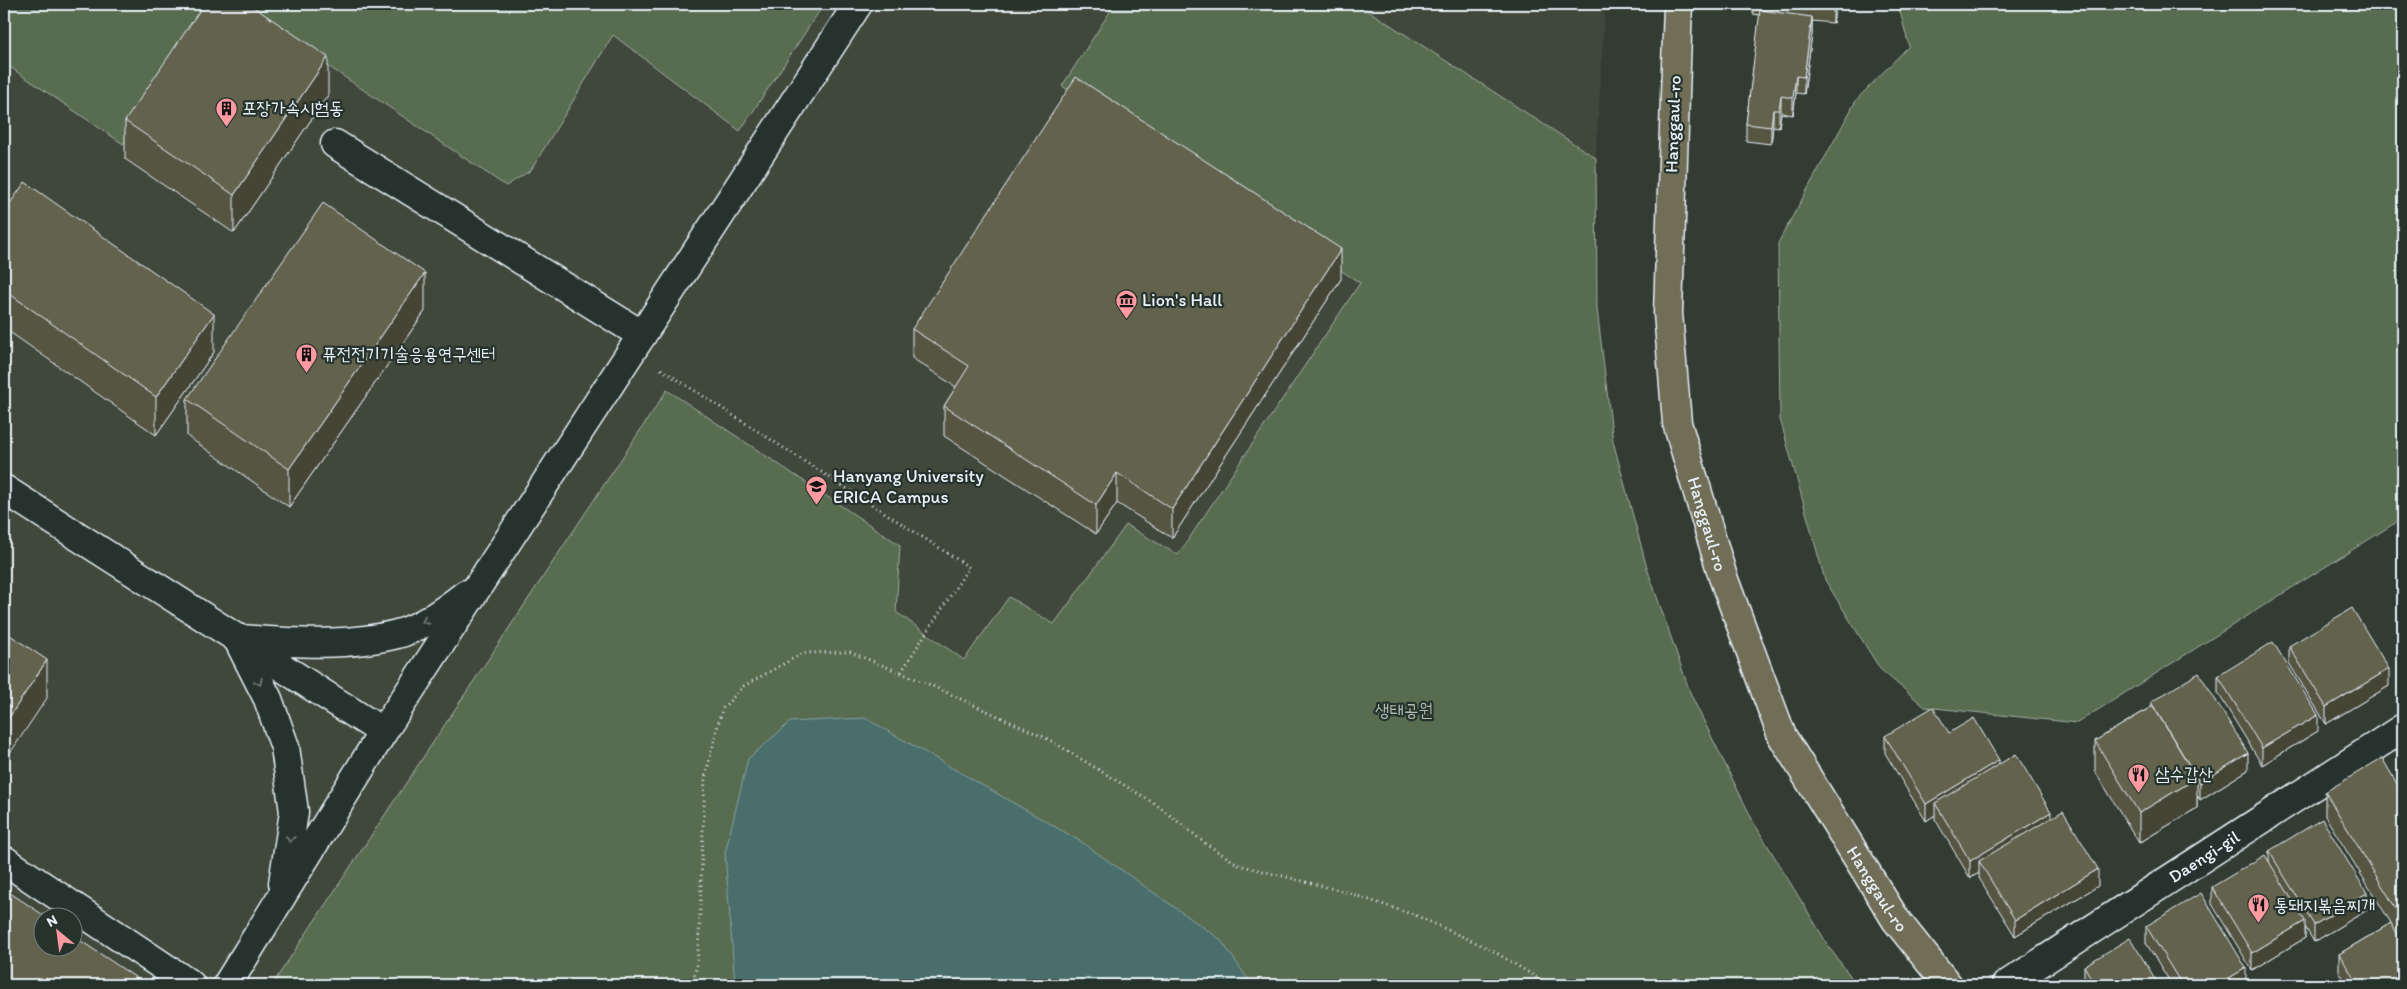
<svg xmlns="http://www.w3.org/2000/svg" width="2407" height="989" viewBox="0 0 2407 989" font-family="Itim,'Poor Story',sans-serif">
  <rect width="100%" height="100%" fill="#323c33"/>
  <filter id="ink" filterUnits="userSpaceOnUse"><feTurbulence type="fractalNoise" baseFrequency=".02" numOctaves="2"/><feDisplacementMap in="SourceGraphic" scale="10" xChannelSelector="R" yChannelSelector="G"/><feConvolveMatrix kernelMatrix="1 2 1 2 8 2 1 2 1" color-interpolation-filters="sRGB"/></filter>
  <g filter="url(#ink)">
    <!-- built -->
    <path fill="#40473b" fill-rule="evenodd" d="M4 4H1605L1596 158 1597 309 1613 441 1647 568 1691 695 1754 823 1831 950 1857 985H4ZM42 916H72V946H42Z"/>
    <!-- green -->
    <path fill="#586c50" stroke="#a0aea4" d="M4 4H212L123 144 4 63Z
      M236 4H824L740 131 613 35 531 170 506 186Z
      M1115 4H1358L1596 158 1597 309 1613 441 1647 568 1691 695 1754 823 1831 950 1857 985H272L667 390 900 545 896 612 964 660 1009 597 1054 624 1126 525 1178 555 1360 283 1062 86Z
      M1898 4H2403V518L2077 723 1925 707 1880 669 1825 580 1780 419 1778 243 1857 99 1909 46Z"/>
    <!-- water -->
    <path fill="#496e6c" stroke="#89a2a4" d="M865 718 1080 841 1220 939 1252 985H735L725 853 748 759 790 722Z"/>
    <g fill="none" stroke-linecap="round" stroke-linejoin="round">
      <defs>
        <g id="minor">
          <path d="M335 144 642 335"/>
          <path d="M4 489 383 732 227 985"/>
          <path d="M241 639C293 643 350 647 401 633 424 626 447 609 466 594"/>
          <path d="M238 640 268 699 285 747 294 812 283 883"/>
          <path d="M383 732 858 4"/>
          <path d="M4 860 191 985"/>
          <path id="s1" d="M2006 985 2403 728"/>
        </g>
        <g id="major">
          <path id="s2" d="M1678 4 1668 313 1677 423 1723 577 1782 736 1896 920 1948 985"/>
        </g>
      </defs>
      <!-- minor casing -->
      <use href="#minor" stroke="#e8f1f8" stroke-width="31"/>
      <!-- major casing -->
      <use href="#major" stroke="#e8f1f8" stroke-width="31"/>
      <!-- path -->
      <path stroke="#e8f1f8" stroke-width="3" stroke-dasharray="1 4" stroke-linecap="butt" d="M661 369 969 567 901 672
        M692 985 697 965 699 937 705 778 722 709 744 686 803 653 850 652 926 683 1048 739 1157 805 1205 843 1239 865 1346 892 1417 916 1490 949 1549 985"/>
      <!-- minor -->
      <use href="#minor" stroke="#26332d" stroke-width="28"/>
      <!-- major -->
      <use href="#major" stroke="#716e59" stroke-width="28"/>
    </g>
    <!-- wall -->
    <path fill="#545442" stroke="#e8f1f8" d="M1753 4H1836L1833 23 1812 21V34L1804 94 1796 93 1793 115 1781 113 1779 127 1773 126 1771 144 1746 141V124L1760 15 1753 14Z
      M328 95 234 233 125 159V121Z
      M4 212 214 352 156 435 4 328Z
      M1341 279 1172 538 1117 503 1096 534 944 436V406L956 387 912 358V329Z
      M425 311 289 507 187 436V399Z
      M2289 646 2389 686 2326 724 2289 663Z
      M2218 676 2318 731 2262 765 2218 693Z
      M2151 702 2248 770 2200 800 2197 795V808L2139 843 2095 771V741L2151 707Z
      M1949 733 1999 764 2051 818 2098 886 2015 936 1979 878V873L1970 878 1935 819V815L1926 821 1885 753V736Z
      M2403 767V793L2399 786V769Z
      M2325 792 2403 794V985H2348L2339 971V954L2391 923 2325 816Z
      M2269 851 2367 910 2314 942 2305 927V938L2252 970 2212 904V887L2269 862Z
      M2146 926 2246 985H2172L2146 943Z
      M2084 966 2159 985H2085L2084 983Z"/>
    <!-- shaded-wall -->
    <path fill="#454536" stroke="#e8f1f8" d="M1833 4H1836L1833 23Z
      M1812 17V34L1804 94V77Z
      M328 57V95L234 233V195Z
      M1796 76V93L1793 115V98Z
      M1781 96V113L1779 127V110Z
      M1773 110V126L1771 144V127Z
      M1341 249V279L1172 538V509Z
      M425 273V311L289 507V469Z
      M214 314V352L156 435V397Z
      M1117 473V503L1096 534V505Z
      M47 660V698L4 762V725Z
      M2389 669V686L2326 724V707Z
      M2318 715V731L2262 765V748Z
      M2248 753V770L2200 800V783Z
      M1999 760V777L1935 803V815L1926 821V804Z
      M2197 778V808L2139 843V813Z
      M2051 812V829L1979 861V873L1970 878V861Z
      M2098 869V886L2015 936V920Z
      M2367 893V910L2314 942V925Z
      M2305 921V938L2252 970V953Z
      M2246 968V985H2217Z"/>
    <!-- building -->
    <path fill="#62624d" stroke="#e8f1f8" d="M204 4H249L328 57 234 195 125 121Z
      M1760 10 1812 17 1804 77 1796 76 1793 98 1781 96 1779 110H1773L1771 127 1746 124Z
      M1076 77 1341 249 1172 509 1117 473 1096 505 944 406 969 366 912 329Z
      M25 182 214 314 156 397 4 290V212Z
      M323 203 425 273 289 469 187 399Z
      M2352 608 2389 669 2326 707 2289 646Z
      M4 631 47 660 4 725Z
      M2273 642 2318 715 2262 748 2218 676Z
      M2199 673 2248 753 2200 783 2151 702Z
      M2153 706 2197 778 2139 813 2095 741Z
      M1933 707 1949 733 1974 718 1999 760 1926 804 1885 736Z
      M2016 754 2051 812 1970 861 1935 803Z
      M2382 758 2403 794V920L2325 792Z
      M2403 767V777L2399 769Z
      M2063 811 2098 869 2015 920 1979 861Z
      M2322 819 2367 893 2314 925 2269 851Z
      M2265 855 2305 921 2252 953 2212 887Z
      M4 889 45 916H42V946H72V935L147 985H4Z
      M2201 893 2246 968 2217 985H2182L2146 926Z
      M2391 923 2403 944V985H2358L2339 954Z
      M2130 938 2159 985H2095L2084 966Z"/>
    <!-- one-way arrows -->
    <defs><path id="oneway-chevron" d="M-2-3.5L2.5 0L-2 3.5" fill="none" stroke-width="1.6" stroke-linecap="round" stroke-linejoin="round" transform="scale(1.25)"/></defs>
    <g stroke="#6a7674">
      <use href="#oneway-chevron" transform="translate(425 621) rotate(153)"/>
      <use href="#oneway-chevron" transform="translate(259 682) rotate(63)"/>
      <use href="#oneway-chevron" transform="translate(290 839) rotate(97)"/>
    </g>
  </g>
  <!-- icons -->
  <defs>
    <symbol id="building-pin" viewBox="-11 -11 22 30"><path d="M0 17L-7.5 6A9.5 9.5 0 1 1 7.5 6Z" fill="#ff9aa2" stroke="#26332d"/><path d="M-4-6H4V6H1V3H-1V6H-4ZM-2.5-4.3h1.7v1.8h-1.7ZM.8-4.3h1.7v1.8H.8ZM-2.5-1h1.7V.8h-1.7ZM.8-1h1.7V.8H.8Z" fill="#111"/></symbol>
    <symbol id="museum-pin" viewBox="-11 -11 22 30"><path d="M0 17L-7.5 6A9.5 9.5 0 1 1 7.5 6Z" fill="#ff9aa2" stroke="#26332d"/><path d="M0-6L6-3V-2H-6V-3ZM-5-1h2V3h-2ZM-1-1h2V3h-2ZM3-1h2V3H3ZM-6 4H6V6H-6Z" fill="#111"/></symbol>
    <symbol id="university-pin" viewBox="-11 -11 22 30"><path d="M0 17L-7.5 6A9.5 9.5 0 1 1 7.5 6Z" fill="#ff9aa2" stroke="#26332d"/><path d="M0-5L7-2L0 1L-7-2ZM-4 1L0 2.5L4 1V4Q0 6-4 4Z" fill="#111"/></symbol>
    <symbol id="restaurant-pin" viewBox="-11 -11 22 30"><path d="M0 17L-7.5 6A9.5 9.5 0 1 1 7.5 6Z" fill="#ff9aa2" stroke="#26332d"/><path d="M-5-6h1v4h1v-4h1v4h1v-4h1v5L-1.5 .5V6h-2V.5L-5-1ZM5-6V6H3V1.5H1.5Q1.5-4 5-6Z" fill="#111"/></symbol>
  </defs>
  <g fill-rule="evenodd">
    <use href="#building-pin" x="214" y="96" width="25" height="34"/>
    <use href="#museum-pin" x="1114" y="288" width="25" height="34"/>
    <use href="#building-pin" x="294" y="342" width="25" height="34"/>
    <use href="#university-pin" x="804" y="474" width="25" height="34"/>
    <use href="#restaurant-pin" x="2126" y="762" width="25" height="34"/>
    <use href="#restaurant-pin" x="2246" y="892" width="25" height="34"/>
  </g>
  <g text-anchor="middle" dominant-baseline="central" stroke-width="4.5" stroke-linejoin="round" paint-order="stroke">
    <!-- poi labels -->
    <g font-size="18" fill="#e8f1f8" stroke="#26332d" text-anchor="start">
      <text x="242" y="108">포장가속시험동</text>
      <text x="1142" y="300">Lion's Hall</text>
      <text x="322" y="354">퓨전전기기술응용연구센터</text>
      <text x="833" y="476">Hanyang University<tspan x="833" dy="21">ERICA Campus</tspan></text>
      <text x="2155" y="774">삼수갑산</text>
      <text x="2274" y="905">통돼지볶음찌개</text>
    </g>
    <!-- street labels -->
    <g font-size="18" fill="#e8f1f8" stroke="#26332d">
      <text transform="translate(1673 124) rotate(-88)">Hanggaul-ro</text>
      <text stroke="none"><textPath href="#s2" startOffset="525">Hanggaul-ro</textPath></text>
      <text stroke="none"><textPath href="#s1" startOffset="236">Daengi-gil</textPath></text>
      <text stroke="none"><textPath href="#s2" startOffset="930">Hanggaul-ro</textPath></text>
    </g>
    <!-- park labels -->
    <g font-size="18" fill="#aebcb5" stroke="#26332d">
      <text x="1404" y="710">생태공원</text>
    </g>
  </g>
  <!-- margin -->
  <rect width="2407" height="989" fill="none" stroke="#26332d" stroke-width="20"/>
  <rect x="10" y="10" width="2387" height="969" fill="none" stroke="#e8f1f8" stroke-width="2" filter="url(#ink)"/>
  <!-- north arrow -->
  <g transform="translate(58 932) rotate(331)"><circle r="24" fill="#26332d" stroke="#747f7e"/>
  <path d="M0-4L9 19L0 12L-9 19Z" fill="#ff9aa2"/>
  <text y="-8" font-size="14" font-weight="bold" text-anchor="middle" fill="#e8f1f8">N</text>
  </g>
</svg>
